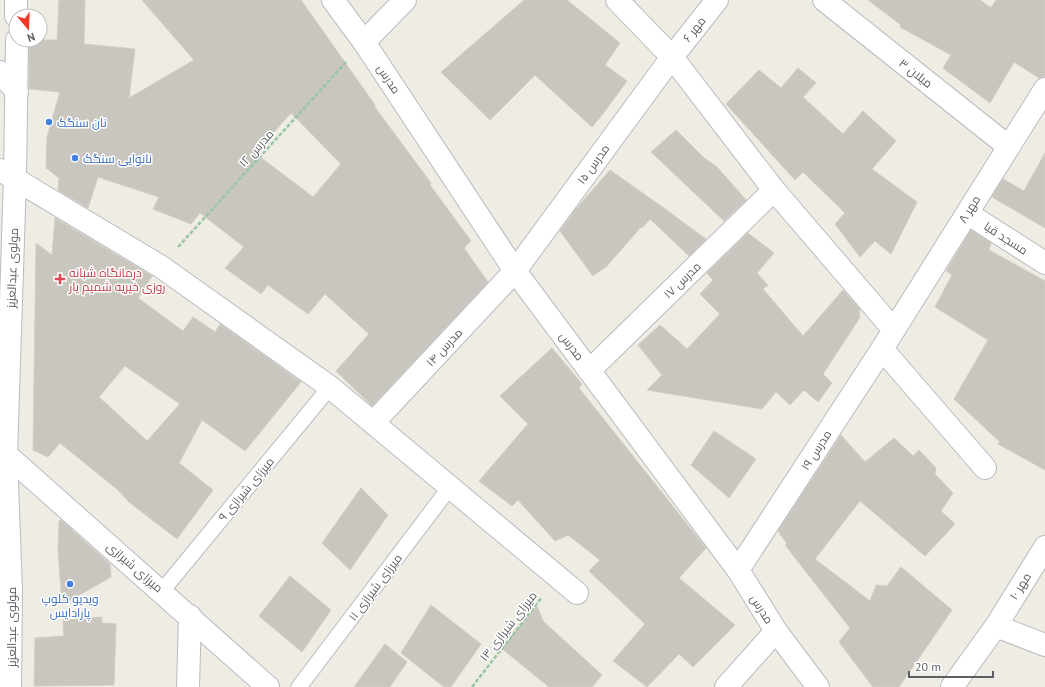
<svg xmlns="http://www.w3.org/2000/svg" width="1045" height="687" viewBox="0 0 1045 687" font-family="'PT Sans',Cairo,sans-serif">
  <rect width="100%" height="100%" fill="#efece3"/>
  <!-- building -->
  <path fill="#c9c6c0" stroke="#d3cec1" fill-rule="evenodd" d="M59 0H85L84 44 135 49 129 98 194 60 142 0H301L375 105 374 106 431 183 430 185 471 241 464 248 488 282 372 406 336 371 369 334 325 294 308 314 268 285 261 294 225 268 244 247 200 213 191 224 153 209 159 197 98 177 88 208 58 190 59 178 46 168 47 137 60 92 29 89V40H57ZM291 113 341 164 313 197 255 153Z
    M524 0H567L620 43 605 65 627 81 602 115 592 127 535 75 490 120 441 72Z
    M868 0H980L991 8 996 0H1045V77L1039 78 1014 62 990 103 943 68 951 55 900 27 901 25Z
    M798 68 816 83 803 97 843 134 863 111 896 141 872 169 917 202 891 254 875 241 860 257 835 224 845 213 803 172 795 180 726 104 759 70 781 88Z
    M676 130 703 157 717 167 746 200 724 221 651 152Z
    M1045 153V228L992 197 1003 179 1024 191Z
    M610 170 661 206 706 239 689 256 650 219 642 228 641 227 607 266 593 276 560 231 575 210Z
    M55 218 152 276 138 298 183 331 193 317 215 332 220 324 301 382 245 451 202 420 179 463 213 490 177 539 129 502 118 490 60 443 48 457 33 450 36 243 52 255ZM125 366 180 404 147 441 99 397Z
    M971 230 991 243 989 250 1045 281V470L998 444 1000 442 954 399 988 340 935 307 952 275 946 271Z
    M748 233 774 253 757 273 768 285 763 289 803 336 843 290 860 309 859 319 823 374 832 383 818 402 804 390 790 405 776 392 762 409 647 390 662 375 638 345 660 325 687 349 720 314 700 294 713 280 707 273Z
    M552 348 582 384 579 388 706 548 679 578 735 625 693 667 679 654 647 687 613 661 645 624 589 571 600 560 568 535 555 541 518 500 512 506 479 481 528 424 500 396Z
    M714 431 756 459 729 498 691 465Z
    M841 435 865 462 894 438 913 456 919 450 936 468 935 474 953 493 941 511 955 524 925 556 860 501 815 559 870 601 876 585 887 586 901 567 952 610 899 687H873L839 642 850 628 785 545 787 544 778 531Z
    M361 488 388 515 350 570 322 543Z
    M61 520 110 564 111 577 62 605 58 549 59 521Z
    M290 576 331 610 302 652 259 616Z
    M431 605 481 644 451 687H444L401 653Z
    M537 606 543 621 602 675 592 687H549L501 648Z
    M102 617V623L116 624 114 685 34 686 35 638 64 636 63 620Z
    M385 644 407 662 390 687H354Z"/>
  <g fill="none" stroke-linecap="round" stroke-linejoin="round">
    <defs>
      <path id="service" d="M162 591 330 387
        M299 687 450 487"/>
      <path id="minor" d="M617 0 672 57 774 190 894 330
        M824 0 1009 147
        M364 42 405 0
        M0 72 17 92
        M0 170 160 266 330 387 577 593
        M967 213 1045 263
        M882 349 985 468
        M590 370 774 190
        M373 423 515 271 672 57 717 0
        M738 570 882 349 1045 89
        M996 626 1045 645
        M188 687 190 616
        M726 687 776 631
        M952 687 996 626 1045 547"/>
      <path id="tertiary" d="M333 0 364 42 515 271 738 570 776 631 818 687"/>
      <path id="secondary" d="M16 0V16
        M0 449 268 687
        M10 687 11 591 6 455 15 178 17 40"/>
    </defs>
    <!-- service casing -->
    <use href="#service" stroke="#b8bbc0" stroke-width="17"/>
    <!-- minor casing -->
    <use href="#minor" stroke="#b8bbc0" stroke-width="24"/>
    <!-- tertiary casing -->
    <use href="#tertiary" stroke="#b8bbc0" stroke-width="24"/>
    <!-- secondary casing -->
    <use href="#secondary" stroke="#b8bcc2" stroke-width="24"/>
    <!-- path -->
    <path stroke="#96c6a4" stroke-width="2.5" stroke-dasharray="4 2" stroke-linecap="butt" d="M178 247 347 61
      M472 687 542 597"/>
    <!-- service -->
    <use href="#service" stroke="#fff" stroke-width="15"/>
    <!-- minor -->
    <use href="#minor" stroke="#fff" stroke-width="22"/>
    <!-- tertiary -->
    <use href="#tertiary" stroke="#fff" stroke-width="22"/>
    <!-- secondary -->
    <use href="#secondary" stroke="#fff" stroke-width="22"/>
  </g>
  <!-- markers -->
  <g fill="#3f7fe0" stroke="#fff" stroke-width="1.5">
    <circle cx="49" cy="122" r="4"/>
    <circle cx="75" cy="158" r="4"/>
    <circle cx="70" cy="584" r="4"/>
  </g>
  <path fill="#e0444e" stroke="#fff" stroke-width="1.5" d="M58 273h4v4h4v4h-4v4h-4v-4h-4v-4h4z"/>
  <g text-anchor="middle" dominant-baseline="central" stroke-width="3" stroke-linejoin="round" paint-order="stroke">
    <!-- street labels -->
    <g font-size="12" fill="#5b5f64" stroke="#fff">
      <text transform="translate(694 29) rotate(-52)">مهر ۶</text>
      <text transform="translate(916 73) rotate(38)">میلان ۳</text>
      <text transform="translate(389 79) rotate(57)">مدرس</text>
      <text transform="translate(256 148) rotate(-48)">مدرس ۱۲</text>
      <text transform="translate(593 164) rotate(-54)">مدرس ۱۵</text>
      <text transform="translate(969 209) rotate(-58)">مهر ۸</text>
      <text transform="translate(1006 238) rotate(33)">مسجد قبا</text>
      <text transform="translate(12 268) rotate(-88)">مولوی عبدالعزیز</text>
      <text transform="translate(682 280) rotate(-44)">مدرس ۱۷</text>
      <text transform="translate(572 346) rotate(53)">مدرس</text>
      <text transform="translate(444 347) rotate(-47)">مدرس ۱۴</text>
      <text transform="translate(816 450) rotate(-57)">مدرس ۱۹</text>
      <text transform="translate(246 489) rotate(-50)">میرزای شیرازی ۹</text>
      <text transform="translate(135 567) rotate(41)">میرزای شیرازی</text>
      <text transform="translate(1020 586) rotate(-58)">مهر ۱۰</text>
      <text transform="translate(375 587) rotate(-53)">میرزای شیرازی ۱۱</text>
      <text transform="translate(762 609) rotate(58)">مدرس</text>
      <text transform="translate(508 626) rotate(-52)">میرزای شیرازی ۱۳</text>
      <text transform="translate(11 627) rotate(-90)">مولوی عبدالعزیز</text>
    </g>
    <!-- shop labels -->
    <g font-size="12" fill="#366cbe" stroke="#fff" text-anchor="start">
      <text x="57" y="122">نان سنگک</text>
      <text x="83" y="158">نانوایی سنگک</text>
      <text x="70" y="598" text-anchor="middle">ویدیو کلوپ<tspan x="70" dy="14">پارادایس</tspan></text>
    </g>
    <!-- health labels -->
    <g font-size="12" fill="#be3a42" stroke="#fff" text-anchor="start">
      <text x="69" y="272">درمانگاه شبانه<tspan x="69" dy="14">روزی خیریه شمیم یار</tspan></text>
    </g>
  </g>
  <!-- north arrow -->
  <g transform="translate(28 28) rotate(161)"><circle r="19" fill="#ffffff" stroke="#bdbfc1"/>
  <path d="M0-3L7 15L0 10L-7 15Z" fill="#f13827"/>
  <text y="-6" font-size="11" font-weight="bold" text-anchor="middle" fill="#5b5f64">N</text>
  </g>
  <!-- scale -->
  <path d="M909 671v6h84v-6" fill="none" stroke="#5b5f64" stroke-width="2"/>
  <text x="915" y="671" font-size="12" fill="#5b5f64" stroke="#ffffff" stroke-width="3" paint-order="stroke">20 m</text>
</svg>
